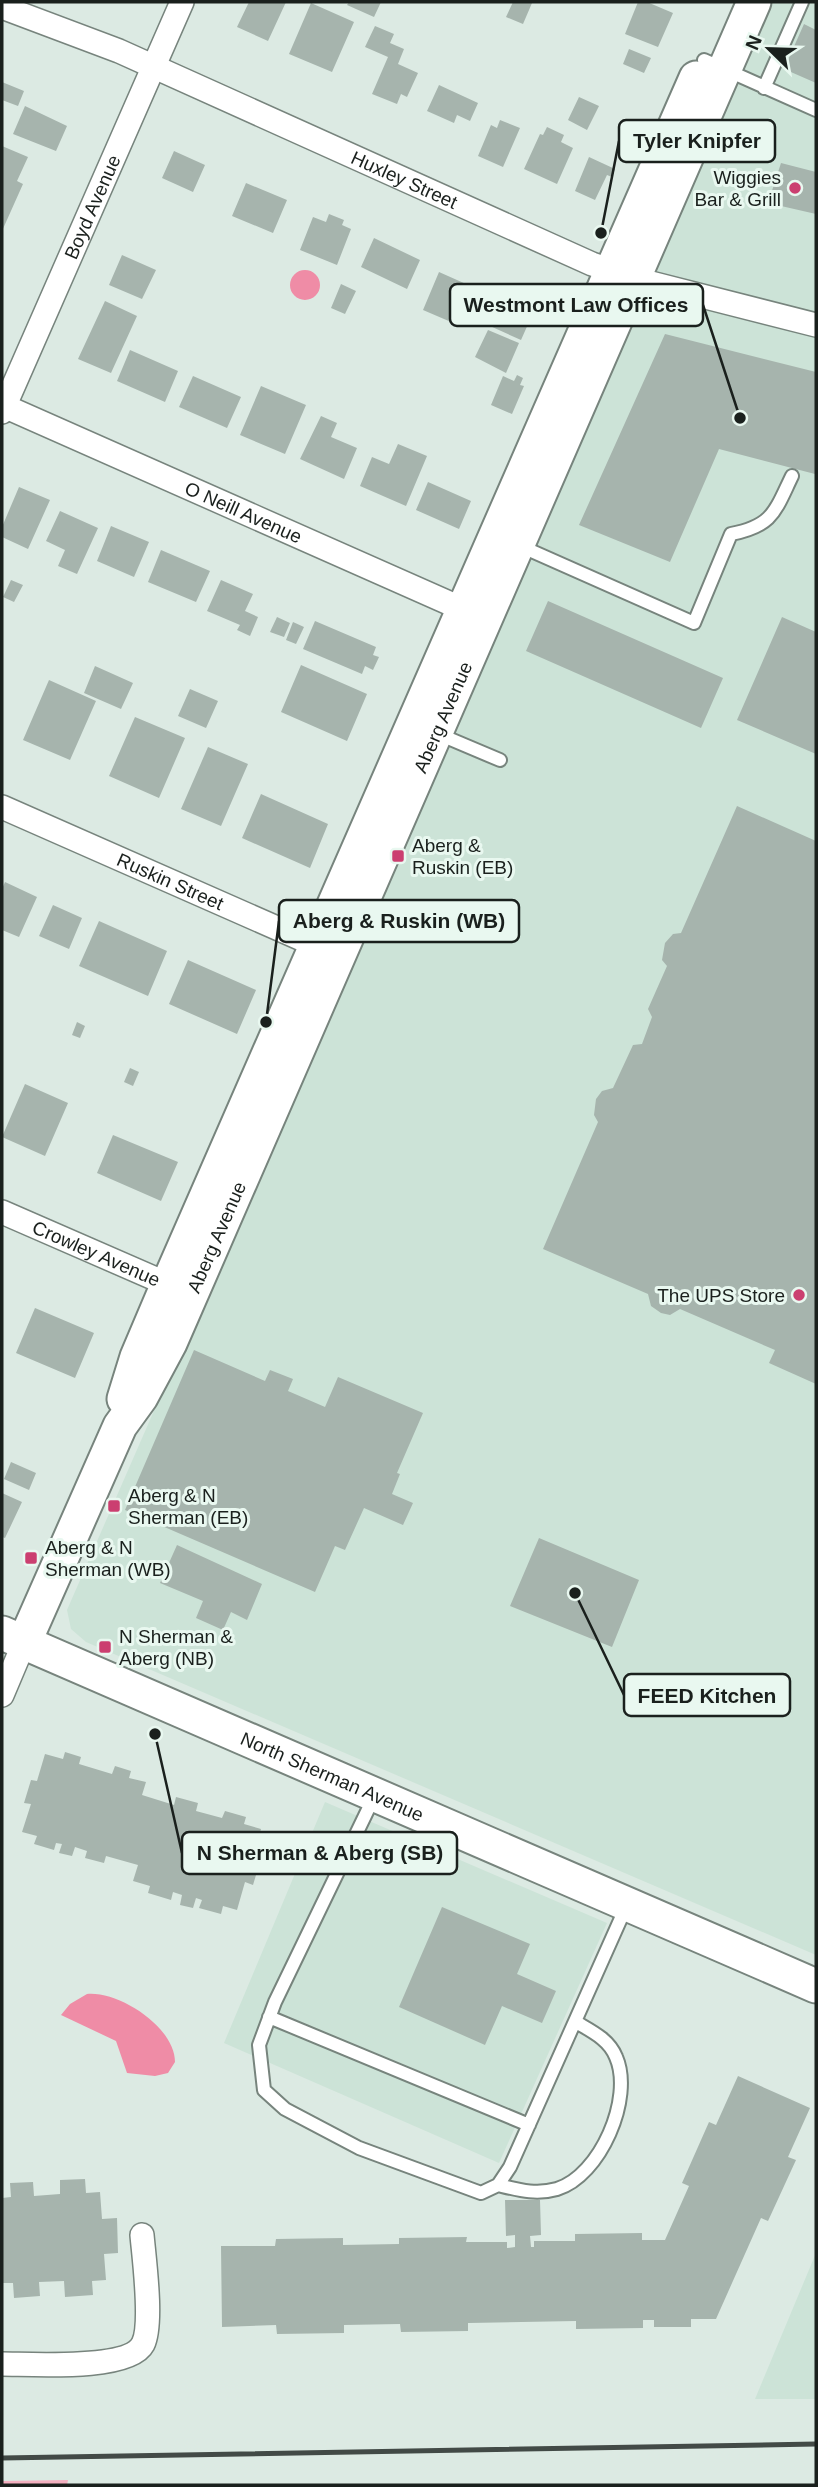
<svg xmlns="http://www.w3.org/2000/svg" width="818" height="2487" viewBox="0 0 818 2487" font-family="Helvetica,sans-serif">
  <rect width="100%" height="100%" fill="#dceae3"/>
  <!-- built -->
  <path fill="#cce3d7" d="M769 2H816V1955L86 1642 71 1629 67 1610Z
    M325 1802 607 1923 499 2163 224 2043Z
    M816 2253V2399H755Z"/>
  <!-- green -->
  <path fill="#f3b0c0" d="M68 2480 67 2485H2V2481Z"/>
  <!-- water -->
  <path fill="#ef8ca6" d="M290 285a15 15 0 1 1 30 0a15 15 0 1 1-30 0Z
    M87 1994C119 1991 175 2027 175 2062L168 2073 155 2076 127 2073 116 2041 61 2015 70 2004Z"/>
  <!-- building -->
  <path fill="#a6b4ad" d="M249 2H286L268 41 237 27Z
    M349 2H381L374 17 347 5Z
    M513 2 532 3 523 24 506 17Z
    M638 2H647L673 13 658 47 625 34Z
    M311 3 354 22 332 72 289 54Z
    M804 24 816 30V83L784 69Z
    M375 26 394 34 390 43 404 49 398 64 418 73 407 97 401 94 397 104 372 94 388 57 365 47Z
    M629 49 651 58 644 73 623 64Z
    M2 82 24 91 18 106 2 100Z
    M439 85 478 103 470 121 457 115 454 123 427 111Z
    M579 97 599 106 587 130 568 120Z
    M25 106 67 126 56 151 13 134Z
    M500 120 520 128 503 167 478 156 491 125 497 128Z
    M547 127 564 135 561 142 573 148 557 184 524 169 540 134 543 135Z
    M2 146 28 157 17 181 23 184 2 231Z
    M174 151 205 165 193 192 162 178Z
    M589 157 615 169 612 177 607 175 595 200 575 191Z
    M781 163 816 172V214L768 203Z
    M246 183 287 200 273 233 232 216Z
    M329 214 344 220 342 225 351 229 337 265 300 250 313 217 326 222Z
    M374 238 420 260 407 289 361 267Z
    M122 255 156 270 142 299 109 285Z
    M439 272 466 284 464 289 475 294 464 322 453 318 451 322 423 310Z
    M341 284 356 291 345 314 331 308Z
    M502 298 533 313 521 340 490 326Z
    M105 301 137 316 111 373 78 359Z
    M488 330 519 343 506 373 475 357Z
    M665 334 816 372 815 474 719 449 670 562 579 525Z
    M130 350 178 371 165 402 117 381Z
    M517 375 523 378 520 385 524 386 512 414 491 405 503 376 514 381Z
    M193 376 241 397 227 428 179 407Z
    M261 386 306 405 285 454 240 435Z
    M321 416 337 423 331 437 357 448 344 479 300 459Z
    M398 444 427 456 406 506 360 486 372 457 389 464Z
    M428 482 471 501 459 529 416 510Z
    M19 487 50 500 28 549 2 537V527Z
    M60 511 98 528 77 574 58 566 65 550 46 541Z
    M111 526 149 542 134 577 97 561Z
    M161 550 210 571 196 602 148 582Z
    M11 580 23 585 14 602 3 597Z
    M221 580 253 594 245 611 258 617 250 636 237 630 240 625 207 611Z
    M548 601 723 678 701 728 526 651Z
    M277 617 290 623 284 637 270 632Z
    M782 617 816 632V754L737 720Z
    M315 621 376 647 373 655 379 657 373 670 365 666 362 674 303 649Z
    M293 622 304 627 296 644 286 640Z
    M301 665 367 694 347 741 281 712Z
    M95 666 133 683 121 709 84 693Z
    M49 680 96 701 70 760 23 740Z
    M190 689 218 701 206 728 178 716Z
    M135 717 185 738 159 798 109 776Z
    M208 747 248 764 221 826 181 809Z
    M261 794 328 824 310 868 242 838Z
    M737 806 816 841V1384L769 1363 775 1350 680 1309 670 1315 661 1313 651 1306 648 1294 543 1249 598 1122 594 1115 596 1099 602 1091 613 1088 633 1045 642 1044 652 1017 648 1009 667 966 662 960 665 943 673 934 681 933Z
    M5 882 37 897 19 937 2 930V889Z
    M53 905 82 918 69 949 39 936Z
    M99 921 167 951 148 996 79 966Z
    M188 960 256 990 237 1034 169 1004Z
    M77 1022 85 1026 80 1038 72 1035Z
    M130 1068 139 1072 133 1086 124 1082Z
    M25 1084 68 1103 45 1156 2 1137Z
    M113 1135 178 1162 161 1201 97 1173Z
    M35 1308 94 1333 75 1378 16 1353Z
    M194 1350 265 1381 270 1370 293 1379 288 1391 325 1407 338 1377 423 1413 397 1473 400 1474 392 1494 413 1503 403 1525 364 1508 345 1550 335 1546 315 1592 125 1510Z
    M11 1462 36 1473 29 1490 4 1479Z
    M2 1493 22 1502 5 1538 2 1537Z
    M539 1538 639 1580 612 1647 510 1606Z
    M177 1545 262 1584 247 1620 231 1612 223 1630 196 1618 203 1601 160 1583Z
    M65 1752 81 1757 79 1764 112 1774 115 1766 131 1771 129 1778 146 1782 142 1795 174 1805 176 1797 198 1803 196 1811 222 1818 225 1811 246 1817 244 1824 261 1829 253 1856 261 1858 253 1885 245 1882 237 1910 223 1906 221 1914 199 1908 202 1900 196 1898 193 1908 180 1905 182 1895 173 1892 171 1900 148 1893 150 1886 133 1881 138 1865 106 1856 104 1863 85 1858 87 1851 75 1847 72 1856 59 1853 62 1844 56 1843 54 1850 34 1844 37 1836 22 1832 31 1804 24 1803 31 1780 37 1781 45 1754 63 1759Z
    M442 1907 530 1944 517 1974 556 1991 542 2023 502 2006 485 2045 399 2007Z
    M738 2076 810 2108 788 2157 796 2160 768 2221 761 2218 716 2319H691V2327H654V2320H643V2328L576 2329V2321L468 2323V2331L401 2332 400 2324 344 2325V2333L277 2334 276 2325 222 2327 221 2246H275L276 2239 343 2238V2245L399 2244V2238L467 2237 466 2242H507V2248L515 2247V2235L506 2236 505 2200H540L541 2235 530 2236 531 2247H534V2241H575V2234L642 2233V2240H665L689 2186 682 2183 709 2122 716 2125Z
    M85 2179 86 2193 100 2192 102 2219 117 2218 118 2253 104 2254 106 2280 92 2281 93 2295 65 2297 64 2281 39 2282 40 2296 14 2298 13 2283H2V2198L11 2197 10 2183 33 2182 34 2196 60 2194V2180Z"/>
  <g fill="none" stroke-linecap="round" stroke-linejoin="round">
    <defs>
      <path id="lane" d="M704 60 816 110
        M764 88 802 2
        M518 545 694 623 731 534C773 526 775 511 792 476
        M436 733 500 760
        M375 1795 275 2002 259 2045 264 2090 285 2109 359 2148 481 2193 498 2185 510 2167 626 1907
        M269 2017 529 2125
        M498 2185C519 2190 536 2195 557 2189 600 2176 634 2098 616 2057 609 2039 591 2031 576 2022"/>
      <g id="street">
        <path id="s1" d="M2 7 119 51 592 264 635 279 816 325"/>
        <path id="s2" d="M4 406 476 615"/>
        <path id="s3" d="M2 412 182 2"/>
        <path id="s4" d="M2 807 329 951"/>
        <path id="s5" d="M2 1212 181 1290"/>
        <path d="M2 1695 24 1643"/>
        <path d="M2 2364C31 2364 129 2371 143 2344 153 2324 144 2258 142 2235"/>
      </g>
      <g id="secondary">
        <path d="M124 1399 137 1357 168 1284 696 78"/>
        <path id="s6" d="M2 1633 816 1986"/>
        <path id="s7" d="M24 1643 120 1426 141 1397 170 1343 754 2"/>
      </g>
    </defs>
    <!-- lane casing -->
    <use href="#lane" stroke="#77847d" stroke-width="16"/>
    <!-- street casing -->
    <use href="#street" stroke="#77847d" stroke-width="26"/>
    <!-- secondary casing -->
    <use href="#secondary" stroke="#77847d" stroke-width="37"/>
    <!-- lane -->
    <use href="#lane" stroke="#fff" stroke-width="12"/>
    <!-- street -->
    <use href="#street" stroke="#fff" stroke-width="23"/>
    <!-- secondary -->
    <use href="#secondary" stroke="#fff" stroke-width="33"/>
    <!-- rail -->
    <path stroke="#424a46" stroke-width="5" d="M2 2458 816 2444"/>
  </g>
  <!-- markers -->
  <g fill="#cb3f70" stroke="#e9f8f0" stroke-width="2.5">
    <circle cx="795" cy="188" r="7"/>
    <rect x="391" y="849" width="14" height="14" rx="3.5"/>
    <circle cx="799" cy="1295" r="7"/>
    <rect x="107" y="1499" width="14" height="14" rx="3.5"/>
    <rect x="24" y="1551" width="14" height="14" rx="3.5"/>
    <rect x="98" y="1640" width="14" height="14" rx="3.5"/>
  </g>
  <g text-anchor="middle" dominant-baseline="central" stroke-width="6" stroke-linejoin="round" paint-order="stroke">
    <!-- poi labels -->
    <g font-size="19" fill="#1a201d" stroke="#e9f8f0" text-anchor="start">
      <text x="781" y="177" text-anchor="end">Wiggies<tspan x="781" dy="22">Bar &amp; Grill</tspan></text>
      <text x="412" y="845">Aberg &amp;<tspan x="412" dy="22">Ruskin (EB)</tspan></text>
      <text x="785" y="1295" text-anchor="end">The UPS Store</text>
      <text x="128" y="1495">Aberg &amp; N<tspan x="128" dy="22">Sherman (EB)</tspan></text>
      <text x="45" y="1547">Aberg &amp; N<tspan x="45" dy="22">Sherman (WB)</tspan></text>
      <text x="119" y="1636">N Sherman &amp;<tspan x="119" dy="22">Aberg (NB)</tspan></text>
    </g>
    <!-- street labels -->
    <g font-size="19" fill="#1a201d" stroke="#e9f8f0">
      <text stroke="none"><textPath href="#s1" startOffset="438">Huxley Street</textPath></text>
      <text stroke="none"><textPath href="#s3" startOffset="224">Boyd Avenue</textPath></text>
      <text stroke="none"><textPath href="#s2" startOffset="262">O Neill Avenue</textPath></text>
      <text stroke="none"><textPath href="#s7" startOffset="1017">Aberg Avenue</textPath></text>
      <text stroke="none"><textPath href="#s4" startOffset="184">Ruskin Street</textPath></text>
      <text stroke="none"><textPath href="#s7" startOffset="450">Aberg Avenue</textPath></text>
      <text stroke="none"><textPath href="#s5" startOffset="103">Crowley Avenue</textPath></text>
      <text stroke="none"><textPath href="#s6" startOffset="360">North Sherman Avenue</textPath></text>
    </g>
  </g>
  <!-- callouts -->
  <path fill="none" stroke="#1a201d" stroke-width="2.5" d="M601 233L619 141M740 418L703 305M266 1022L279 921M575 1593L624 1695M155 1734L182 1853"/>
  <g fill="#1a201d" stroke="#e9f8f0" stroke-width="2.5">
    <circle cx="601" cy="233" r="7"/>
    <circle cx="740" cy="418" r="7"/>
    <circle cx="266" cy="1022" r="7"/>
    <circle cx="575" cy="1593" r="7"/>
    <circle cx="155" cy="1734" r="7"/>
  </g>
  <g fill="#e9f8f0" stroke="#1a201d" stroke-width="2.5">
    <rect x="619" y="120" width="156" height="42" rx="7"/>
    <rect x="450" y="284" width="253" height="42" rx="7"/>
    <rect x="279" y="900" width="240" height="42" rx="7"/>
    <rect x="624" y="1674" width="166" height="42" rx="7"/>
    <rect x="182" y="1832" width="275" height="42" rx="7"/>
  </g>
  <g font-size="21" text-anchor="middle" font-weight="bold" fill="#1a201d">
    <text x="697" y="148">Tyler Knipfer</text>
    <text x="576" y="312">Westmont Law Offices</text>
    <text x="399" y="928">Aberg &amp; Ruskin (WB)</text>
    <text x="707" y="1703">FEED Kitchen</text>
    <text x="320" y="1860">N Sherman &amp; Aberg (SB)</text>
  </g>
  <!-- border -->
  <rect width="818" height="2487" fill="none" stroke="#1a201d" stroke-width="7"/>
  <!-- north arrow -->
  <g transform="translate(769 49) rotate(293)" stroke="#e9f8f0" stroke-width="5" paint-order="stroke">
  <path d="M0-5L12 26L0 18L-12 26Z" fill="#1a201d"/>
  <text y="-10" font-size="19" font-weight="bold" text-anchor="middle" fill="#1a201d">N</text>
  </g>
</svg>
